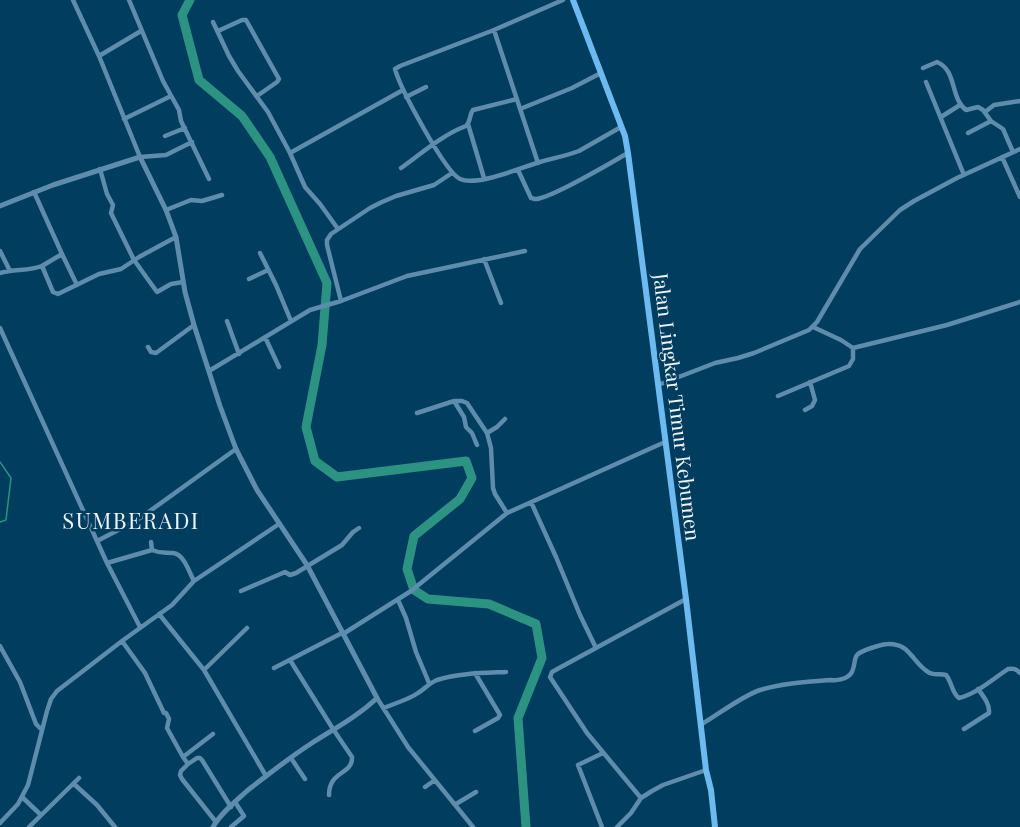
<svg xmlns="http://www.w3.org/2000/svg" width="1020" height="827" viewBox="0 0 1020 827" font-family="'Playfair Display',serif">
  <rect width="100%" height="100%" fill="#003d5e"/>
  <g fill="none" stroke-linecap="round" stroke-linejoin="round">
    <!-- stream -->
    <path stroke="#2c9383" stroke-width="1.5" d="M0 462 11 478 6 520 0 522"/>
    <!-- river -->
    <path stroke="#2c9383" stroke-width="9" d="M190 0 182 15 199 80 242 116 270 157 327 283 322 345 306 427 315 461 337 477 466 461 472 478 460 499 414 536 407 569 414 590 428 599 489 604 536 624 542 658 518 718 526 827"/>
    <!-- minor -->
    <path stroke="#5d8cad" stroke-width="4.5" d="M73 0 99 56 140 157 166 155 192 142
      M129 0 163 81 179 110 181 121 209 179
      M563 0 494 30 400 66 395 69C400 88 445 172 460 179 477 187 522 167 540 162 553 158 566 156 579 151L621 127
      M213 22 229 56 238 71 268 112 290 153 305 187 320 204 338 229
      M494 30 538 163
      M218 31 242 20H246L279 79 277 82 257 96
      M99 56 141 31
      M923 68 937 62C957 70 950 98 966 110L978 107 983 110 991 121 1003 129 1013 152
      M926 82 964 175
      M406 97 426 87
      M520 109 572 88 601 73
      M985 112 994 105 1020 101
      M941 117 960 105
      M124 119 171 96
      M468 124 484 178
      M968 133 991 121
      M165 136 185 128
      M290 153 403 90
      M1002 157 1020 197
      M401 168C422 153 442 135 466 126 471 121 469 115 473 110L517 99
      M100 169 107 194 113 205 111 213 134 260 157 292 171 284 183 282
      M518 170 531 198C533 198 534 199 535 199 549 200 612 162 628 153
      M34 192 62 254
      M166 210 191 200 202 201 222 195
      M0 251 10 271
      M260 253 276 285 291 321
      M484 259 501 303
      M42 266 62 254 77 285
      M0 273C14 269 29 271 42 266L53 292 58 294 99 274 121 269 139 257 176 237
      M249 279 268 270
      M341 301 327 245V240L331 234 370 208 382 202 396 196 434 185 452 173
      M227 321 239 354
      M813 327 841 340 853 348 947 325 1020 302
      M0 328 107 563 140 627
      M265 337 279 367
      M148 347 151 352 156 353 194 325
      M209 371 310 310 341 301 407 276 525 251
      M658 385 715 363 738 358 754 353 809 330 817 322 860 249 900 210 914 201 957 178 1020 149
      M778 396 849 366 853 359V348
      M454 401 464 417 466 427 472 433 477 445
      M805 410 812 406 815 400 810 382
      M417 413 454 401H462L467 403 487 433 491 448 493 488 495 494 507 513
      M487 433 497 427 505 419
      M531 502 556 557 580 615 596 648
      M97 541 136 521 236 449
      M151 542 152 550C162 554 164 552 173 553 184 554 189 572 194 581
      M107 563 152 550
      M241 591 285 572 290 575 296 573 342 545 353 532 359 528
      M398 600 406 618 416 652 429 683
      M159 614 204 670 266 776
      M343 634 411 591 507 513 665 442
      M122 641 145 673 164 713H166L169 719 167 728 183 757 213 734
      M0 646 20 682 36 724 42 730
      M290 660 333 729 352 757C353 775 329 770 329 795
      M274 668 342 633
      M204 670 247 628
      M377 698 408 747 473 827
      M384 708C395 703 408 700 418 693 425 689 429 683 437 680 459 673 483 673 506 672
      M702 724C719 714 742 696 760 690 783 683 807 682 831 680 840 681 851 678 853 669 855 664 854 659 857 655 860 651 882 644 888 644 910 643 912 662 928 672 933 676 940 673 946 675 952 682 952 694 959 698 976 694 993 679 1008 669 1014 668 1016 669 1020 673
      M964 729 989 713C990 704 983 696 978 689
      M475 731 498 718 500 715 475 673
      M183 757 188 764 197 758H200L202 760 231 807
      M291 758 305 779
      M188 764 181 771 180 775 182 779 216 822
      M74 784 97 805 115 827
      M425 787 435 780
      M22 797 41 815
      M641 798 587 733 550 677 552 672 561 667 686 599
      M456 804 476 792
      M0 823 18 804 28 785 47 711 51 699 57 691 122 641 172 605 194 581 279 524
      M29 827 79 778
      M231 827 244 816 235 802
      M602 827 578 765 603 753
      M617 827 631 813 641 798 652 791 663 785 706 770"/>
    <!-- tertiary -->
    <path stroke="#5d8cad" stroke-width="5" d="M0 206 53 185 140 157 166 210 176 237 185 292 194 325 220 406 236 449 257 490 307 565 377 698C358 716 334 729 312 743 290 757 269 774 248 790 236 801 221 813 213 827"/>
    <!-- secondary -->
    <path stroke="#6cbaef" stroke-width="6" d="M573 0 625 136 628 153 686 599 706 770 711 790 715 827"/>
  </g>
  <g text-anchor="middle" dominant-baseline="central" stroke-width="5" stroke-linejoin="round" paint-order="stroke">
    <!-- street labels -->
    <g font-size="20" fill="#eff5fb" stroke="#003d5e">
      <text transform="translate(678 407) rotate(83)">Jalan Lingkar Timur Kebumen</text>
    </g>
    <!-- quarter labels -->
    <g font-size="22" letter-spacing="1.5" fill="#eff5fb" stroke="#003d5e">
      <text x="131" y="520">SUMBERADI</text>
    </g>
  </g>
</svg>
